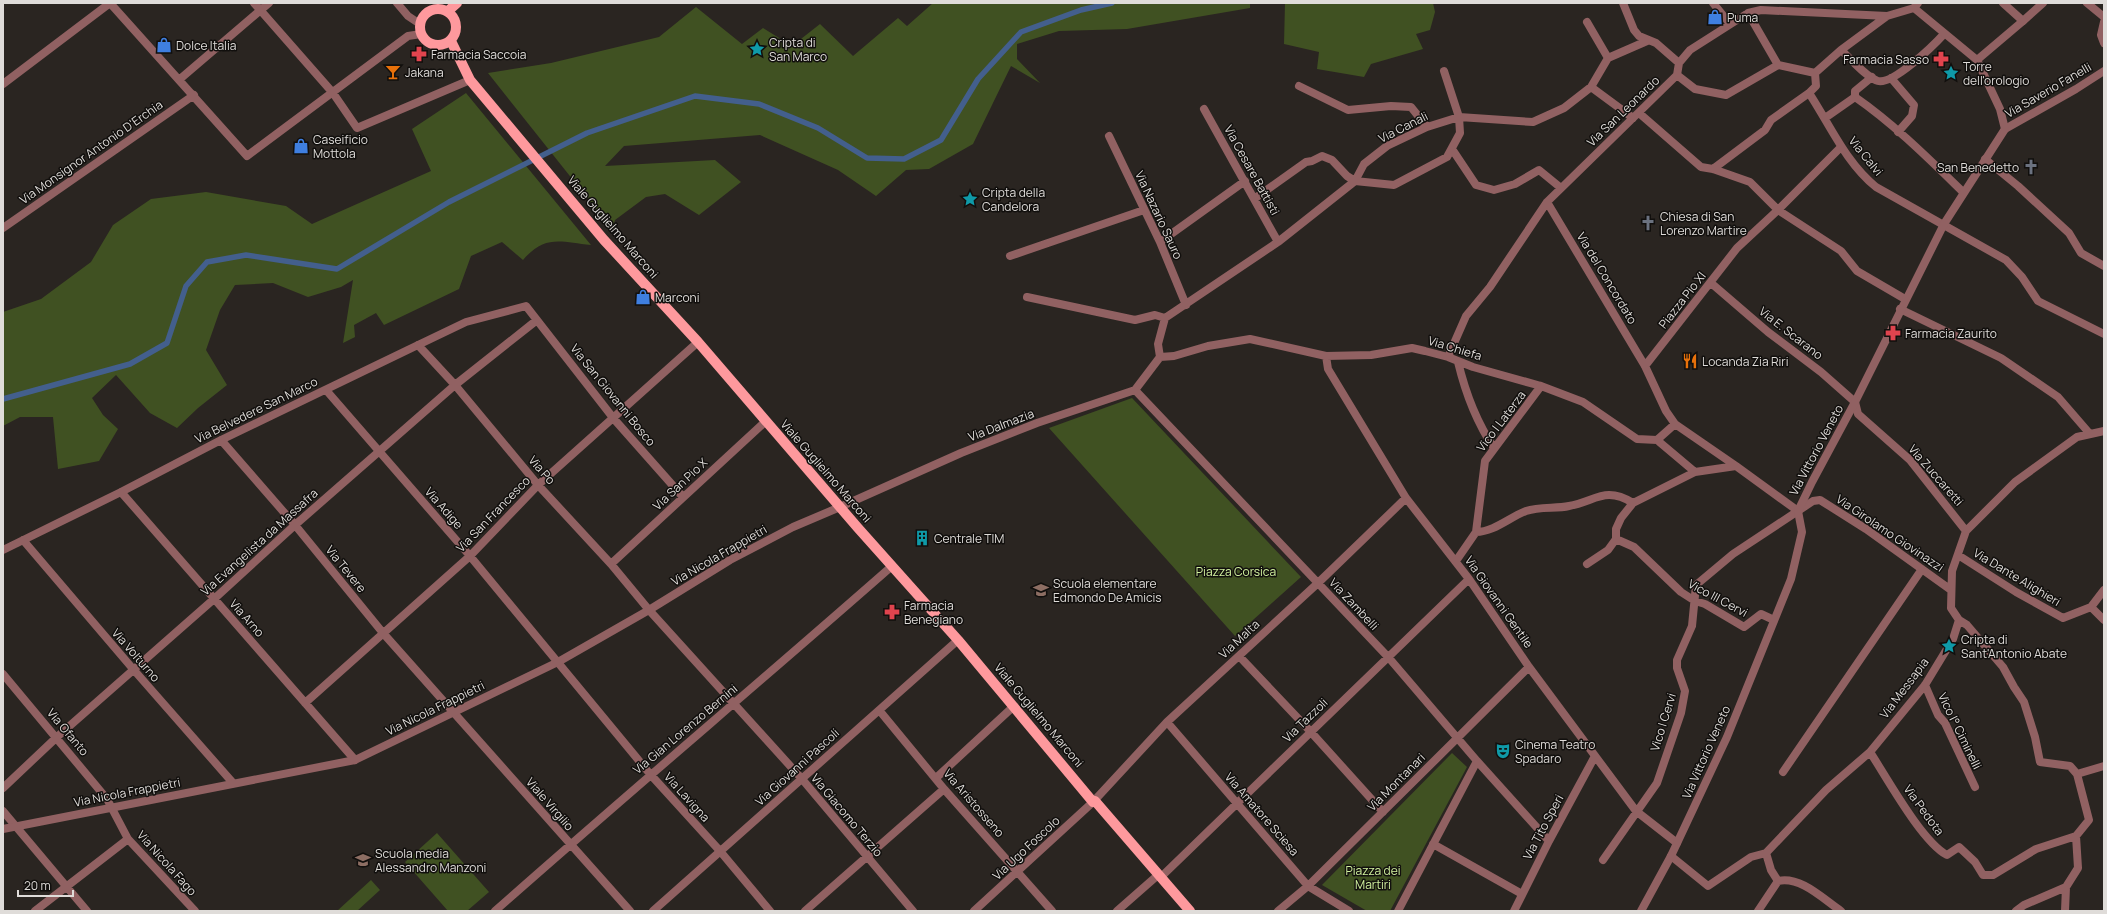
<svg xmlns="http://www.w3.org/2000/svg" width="2107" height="914" viewBox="0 0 2107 914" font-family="Manrope,sans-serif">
  <rect width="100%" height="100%" fill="#2a2521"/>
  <!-- green -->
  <path fill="#405122" d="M933 3H1250V8L1127 29 1059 31 1017 44V59L1040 83 1011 66 973 144 929 169 906 170 876 196 838 170 760 135 624 146 605 166 715 160 741 182 699 215 665 194 646 197 615 220 612 229 488 73 551 63 659 37 696 7 742 44 763 28 792 46 820 24 853 56 898 18 907 26Z
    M1285 3H1433L1435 12 1430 30 1416 34 1423 49 1371 64 1364 77 1317 69 1319 52 1284 44Z
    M466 93 591 245C561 242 545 234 523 260L502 242 471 256 459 289 384 325 376 313 354 325 355 337 343 343 353 280 341 287 308 297 273 283 235 285 220 310 206 350 227 385 198 408 177 428 150 413 116 375 92 398 103 415 118 429 99 461 58 469 53 417H20L3 426V312L41 299 91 262 113 225 151 199 206 192 286 206 312 224 431 171 412 129Z
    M1132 398 1301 577 1235 636 1049 428Z
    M1452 753 1467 767 1390 911H1367L1322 885Z
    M437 833 489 892 467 911H448L405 862Z
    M371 880 380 890 357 911H337Z"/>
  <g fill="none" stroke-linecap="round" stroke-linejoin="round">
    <!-- stream -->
    <path stroke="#435f8d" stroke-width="5.5" d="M3 399 130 364 167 343 186 286 207 262 246 255 337 269 449 202 587 133 695 96 759 104 818 128 867 158 904 159 941 140 978 79 1021 32 1081 10 1112 3"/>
    <!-- minor -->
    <path stroke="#916162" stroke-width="8" d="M110 3 247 156 408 36 421 34
      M254 3 333 93 357 128 470 80
      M1623 3 1634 30 1639 36 1656 43 1679 63
      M1713 3 1730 24
      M2087 3 2104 17
      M1748 13 1778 65
      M2023 21 2043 3
      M1587 22 1608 58
      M2104 22 2101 35 2104 43
      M1841 50C1850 58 1867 78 1878 81 1893 85 1934 45 1944 34
      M1677 75 1695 89 1726 95 1778 65 1815 73 1841 50 1887 16 1914 8
      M1891 78 1914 105 1912 116 1898 132
      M180 79 269 3
      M3 84 110 3
      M1299 86 1348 110 1391 106 1411 107 1427 127
      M1591 87 1608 58 1647 41
      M1809 93C1830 125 1846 163 1876 187L2006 260 2022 277 2038 301 2104 334
      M1855 97C1894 124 1929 159 1963 192
      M1855 97V91L1872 77
      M1204 109 1278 242
      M1639 113 1701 167 1713 169 1750 182 1778 210 1841 251 1857 271 1905 299
      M1825 118 1855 97
      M2005 129 2076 89 2104 71
      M1109 136 1160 242 1186 305
      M1452 149 1476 185 1494 190 1515 184 1539 170 1561 188
      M1985 159 2018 186 2069 233 2081 253 2104 266
      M1713 169 1765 130 1771 120 1809 93 1816 86 1815 73
      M1254 199 1306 162 1312 161 1322 156 1332 160 1347 176 1355 181 1394 185 1447 157 1460 133 1459 117 1444 71
      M1547 202 1645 366 1666 411 1675 424 1736 466 1695 472 1657 440
      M3 228 194 95
      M1160 242 1245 181
      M1010 256 1144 210
      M1711 283 1768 332 1821 372 1855 402 1858 414 1910 460 1966 531
      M1027 297 1135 320 1155 315 1165 318
      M1900 309 2001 358 2058 397 2090 434
      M418 345 455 385 538 485 611 564 649 610 802 779 913 911
      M1326 356 1328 369 1406 498 1469 579 1529 667 1636 811 1677 843
      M1160 357 1158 344 1165 318 1278 242 1355 181 1364 164 1387 146 1427 127 1459 117 1533 122 1564 108 1591 87 1633 118
      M1160 357 1174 356 1208 346 1250 339 1326 356 1371 355 1412 348 1425 351 1448 357 1473 367 1541 386 1583 402 1637 439 1657 440
      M1448 357 1466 316 1490 287 1547 202 1677 75 1679 63 1690 50 1748 13 1761 10 1887 16
      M1458 362C1465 391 1477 423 1494 448
      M1645 366 1737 248 1778 210 1841 147
      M326 390 470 556 650 774 720 851 770 911
      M1135 390 1389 658 1477 761 1549 841
      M2104 431 2077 437 2015 482 1966 531 1952 571 1951 608 1959 620 1967 625 2003 667 2014 687 2024 702 2035 737 2040 762 2070 766 2077 774 2104 766
      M221 440 295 525 383 633 630 911
      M1657 440 1675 424
      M1736 466 1798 511
      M121 492 355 760
      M840 507 961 453 1037 423 1135 390 1160 357
      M1476 532C1494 532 1510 517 1526 511 1540 506 1556 509 1569 506 1596 501 1605 486 1633 503
      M1616 539 1634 547 1681 592 1695 601 1705 604 1744 627 1761 614 1774 620
      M23 540 133 669 233 783
      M3 550 121 492 221 440 418 345 466 322 526 306 614 419 683 497
      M1958 555 2016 592 2063 618 2091 607 2104 620
      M1456 561 1476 532 1485 461 1541 386
      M611 564 766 421
      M1587 564 1608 550 1616 539V529L1621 518 1633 503 1695 472
      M2091 607 2104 590
      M1239 656 1310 731 1383 812
      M3 674 107 799 128 839 195 911
      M1925 685 1938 715 1945 723 1975 787
      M305 703 470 556 538 485 698 342
      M879 710 944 789 1052 911
      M1167 722 1308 886 1349 911
      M1870 752C1887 778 1922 842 1947 855L1959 847 1975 862 1983 875H1993L2036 849 2076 836
      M1783 772 1922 569
      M936 778 1014 706
      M3 788 57 737 214 599 295 525 455 385 537 320
      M3 811 87 911
      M1433 844 1522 894
      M1766 853 1771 870 1778 881C1801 876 1823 899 1841 911
      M1671 856 1708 886 1751 857 1766 853 1826 790 1870 752 1925 685 1953 639 1959 620
      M1603 860 1657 783 1681 713 1685 691 1677 668V660L1692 626 1696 585 1733 554 1813 501 1820 500 1866 529 1951 590
      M35 911 128 839
      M495 911C626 795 760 682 892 566
      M653 911 958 640
      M805 911 944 789
      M974 911 1093 802 1167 722 1318 583 1406 498
      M1117 911 1158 875 1162 876 1469 579
      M1278 911 1308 886 1529 667
      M1398 911 1477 761
      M1514 911 1549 841 1595 756
      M1758 911 1778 881
      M2016 911 2024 905 2066 887
      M2065 911 2066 887 2078 868 2076 836 2089 820 2077 774"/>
    <!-- tertiary -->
    <path stroke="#916162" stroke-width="8" d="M397 3 408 16 420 24
      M1918 3 1914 8 1977 60 2023 21 2003 3
      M3 829 355 760 558 662 649 610 730 560 793 527 840 507
      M1641 911 1671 856 1727 737 1791 579 1802 532 1798 511 1812 482 1855 402 1944 224 2005 129 2000 109 1977 60"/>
    <!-- primary -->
    <path stroke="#fe999d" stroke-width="10" d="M420 27a18 18 0 1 1 36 0a18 18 0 1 1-36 0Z
      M448 11 457 3
      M451 41 470 80 604 240 698 342 858 528 958 640 1093 802 1095 801 1190 911"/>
  </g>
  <!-- icons -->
  <defs>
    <symbol id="shop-bare" viewBox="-9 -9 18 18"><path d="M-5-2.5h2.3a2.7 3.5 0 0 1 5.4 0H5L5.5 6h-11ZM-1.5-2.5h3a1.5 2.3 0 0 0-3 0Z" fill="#3f7fe0" stroke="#110f0d" stroke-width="2.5" paint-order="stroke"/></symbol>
    <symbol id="sight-bare" viewBox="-9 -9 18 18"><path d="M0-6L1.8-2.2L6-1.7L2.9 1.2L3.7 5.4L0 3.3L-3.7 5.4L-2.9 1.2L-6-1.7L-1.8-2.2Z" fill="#0f9aa8" stroke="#110f0d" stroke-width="2.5" paint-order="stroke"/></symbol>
    <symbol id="pharmacy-bare" viewBox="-9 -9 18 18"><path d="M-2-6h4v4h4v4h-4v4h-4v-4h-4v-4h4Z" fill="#e0444e" stroke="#110f0d" stroke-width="2.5" paint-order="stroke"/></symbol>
    <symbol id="bar-bare" viewBox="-9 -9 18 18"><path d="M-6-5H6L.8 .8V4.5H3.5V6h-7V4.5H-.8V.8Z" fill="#e8710a" stroke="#110f0d" stroke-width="2.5" paint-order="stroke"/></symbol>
    <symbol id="church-bare" viewBox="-9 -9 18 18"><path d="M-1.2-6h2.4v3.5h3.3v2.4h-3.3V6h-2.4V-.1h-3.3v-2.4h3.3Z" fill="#6b7280" stroke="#110f0d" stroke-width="2.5" paint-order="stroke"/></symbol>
    <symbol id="restaurant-bare" viewBox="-9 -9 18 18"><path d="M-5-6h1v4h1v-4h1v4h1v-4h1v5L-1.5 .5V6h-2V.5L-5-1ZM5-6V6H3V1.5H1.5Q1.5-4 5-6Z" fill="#e8710a" stroke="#110f0d" stroke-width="2.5" paint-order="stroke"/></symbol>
    <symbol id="building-bare" viewBox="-9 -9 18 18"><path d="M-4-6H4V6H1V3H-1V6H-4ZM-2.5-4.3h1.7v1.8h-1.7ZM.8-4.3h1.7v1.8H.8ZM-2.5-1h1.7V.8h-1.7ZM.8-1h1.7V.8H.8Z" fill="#0f9aa8" stroke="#110f0d" stroke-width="2.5" paint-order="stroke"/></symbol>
    <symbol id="school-bare" viewBox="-9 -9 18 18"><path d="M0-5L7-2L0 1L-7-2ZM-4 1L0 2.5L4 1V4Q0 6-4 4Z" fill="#8d6e63" stroke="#110f0d" stroke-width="2.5" paint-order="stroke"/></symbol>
    <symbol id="theatre-bare" viewBox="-9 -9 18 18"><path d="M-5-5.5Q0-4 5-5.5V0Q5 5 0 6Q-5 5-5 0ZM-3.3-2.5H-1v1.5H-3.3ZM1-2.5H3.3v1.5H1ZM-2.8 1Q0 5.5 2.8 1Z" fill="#0f9aa8" stroke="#110f0d" stroke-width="2.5" paint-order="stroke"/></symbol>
  </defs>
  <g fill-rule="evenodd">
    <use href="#shop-bare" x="1704" y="6" width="22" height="22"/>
    <use href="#shop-bare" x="153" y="34" width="22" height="22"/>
    <use href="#sight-bare" x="746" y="38" width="22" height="22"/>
    <use href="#pharmacy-bare" x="408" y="43" width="22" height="22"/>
    <use href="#pharmacy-bare" x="1930" y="48" width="22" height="22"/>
    <use href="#bar-bare" x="382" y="61" width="22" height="22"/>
    <use href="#sight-bare" x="1940" y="62" width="22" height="22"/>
    <use href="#shop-bare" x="290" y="135" width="22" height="22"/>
    <use href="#church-bare" x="2020" y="156" width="22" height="22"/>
    <use href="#sight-bare" x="959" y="188" width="22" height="22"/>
    <use href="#church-bare" x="1637" y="212" width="22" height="22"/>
    <use href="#shop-bare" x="632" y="286" width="22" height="22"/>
    <use href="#pharmacy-bare" x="1882" y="322" width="22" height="22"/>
    <use href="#restaurant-bare" x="1679" y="350" width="22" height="22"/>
    <use href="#building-bare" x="911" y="527" width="22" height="22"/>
    <use href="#school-bare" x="1030" y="579" width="22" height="22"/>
    <use href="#pharmacy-bare" x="881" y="601" width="22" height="22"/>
    <use href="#sight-bare" x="1938" y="635" width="22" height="22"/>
    <use href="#theatre-bare" x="1492" y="740" width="22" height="22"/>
    <use href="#school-bare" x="352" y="849" width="22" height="22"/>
  </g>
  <g text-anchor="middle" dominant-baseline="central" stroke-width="3" stroke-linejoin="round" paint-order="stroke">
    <!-- poi labels -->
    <g font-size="12" fill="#dfdcd9" stroke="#110f0d" text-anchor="start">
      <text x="1727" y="17">Puma</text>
      <text x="769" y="42">Cripta di<tspan x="769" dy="14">San Marco</tspan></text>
      <text x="176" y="45">Dolce Italia</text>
      <text x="431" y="54">Farmacia Saccoia</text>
      <text x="1929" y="59" text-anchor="end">Farmacia Sasso</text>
      <text x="1963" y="66">Torre<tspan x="1963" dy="14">dell'orologio</tspan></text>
      <text x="405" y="72">Jakana</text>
      <text x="313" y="139">Caseificio<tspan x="313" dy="14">Mottola</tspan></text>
      <text x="2019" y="167" text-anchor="end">San Benedetto</text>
      <text x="982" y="192">Cripta della<tspan x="982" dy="14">Candelora</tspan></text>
      <text x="1660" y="216">Chiesa di San<tspan x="1660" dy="14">Lorenzo Martire</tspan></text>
      <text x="655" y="297">Marconi</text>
      <text x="1905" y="333">Farmacia Zaurito</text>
      <text x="1702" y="361">Locanda Zia Riri</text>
      <text x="934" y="538">Centrale TIM</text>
      <text x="1053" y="583">Scuola elementare<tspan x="1053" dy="14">Edmondo De Amicis</tspan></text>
      <text x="904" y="605">Farmacia<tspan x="904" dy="14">Benegiano</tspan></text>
      <text x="1961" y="639">Cripta di<tspan x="1961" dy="14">Sant'Antonio Abate</tspan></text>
      <text x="1515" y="744">Cinema Teatro<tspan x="1515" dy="14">Spadaro</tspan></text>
      <text x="375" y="853">Scuola media<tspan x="375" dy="14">Alessandro Manzoni</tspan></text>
    </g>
    <!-- street labels -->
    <g font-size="12" fill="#dfdcd9" stroke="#110f0d">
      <text transform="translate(2048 90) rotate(-30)">Via Saverio Fanelli</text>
      <text transform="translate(1623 111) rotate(-44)">Via San Leonardo</text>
      <text transform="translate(1403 127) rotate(-27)">Via Canali</text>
      <text transform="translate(91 152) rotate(-35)">Via Monsignor Antonio D'Erchia</text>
      <text transform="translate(1866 156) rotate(51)">Via Calvi</text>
      <text transform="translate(1252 170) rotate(61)">Via Cesare Battisti</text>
      <text transform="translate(1159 215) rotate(65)">Via Nazario Sauro</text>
      <text transform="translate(613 227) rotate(49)">Viale Guglielmo Marconi</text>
      <text transform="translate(1607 278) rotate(59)">Via del Concordato</text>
      <text transform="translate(1682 300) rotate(-52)">Piazza Pio XI</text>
      <text transform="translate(1791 333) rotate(38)">Via E. Scarano</text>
      <text transform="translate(1455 348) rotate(17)">Via Chiefa</text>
      <text transform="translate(613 395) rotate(51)">Via San Giovanni Bosco</text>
      <text transform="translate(256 410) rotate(-26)">Via Belvedere San Marco</text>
      <text transform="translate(1501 421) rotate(-53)">Vico I Laterza</text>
      <text transform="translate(1001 425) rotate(-21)">Via Dalmazia</text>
      <text transform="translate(1816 450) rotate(-62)">Via Vittorio Veneto</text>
      <text transform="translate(542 470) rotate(49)">Via Po</text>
      <text transform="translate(826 471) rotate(49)">Viale Guglielmo Marconi</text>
      <text transform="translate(1936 475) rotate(49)">Via Zuccaretti</text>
      <text transform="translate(680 484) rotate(-43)">Via San Pio X</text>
      <text transform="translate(444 508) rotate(49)">Via Adige</text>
      <text transform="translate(493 514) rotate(-46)">Via San Francesco</text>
      <text transform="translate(1890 533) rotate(34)">Via Girolamo Giovinazzi</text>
      <text transform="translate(259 542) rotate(-42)">Via Evangelista da Massafra</text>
      <text transform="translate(719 555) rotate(-30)">Via Nicola Frappietri</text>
      <text transform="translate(346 569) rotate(51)">Via Tevere</text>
      <text transform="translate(2017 577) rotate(31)">Via Dante Alighieri</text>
      <text transform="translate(1718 598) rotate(28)">Vico III Cervi</text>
      <text transform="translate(1499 602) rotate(55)">Via Giovanni Gentile</text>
      <text transform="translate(1354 604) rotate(47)">Via Zambelli</text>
      <text transform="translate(247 618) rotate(49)">Via Arno</text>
      <text transform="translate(1239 639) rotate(-43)">Via Malta</text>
      <text transform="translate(136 655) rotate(49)">Via Volturno</text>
      <text transform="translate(1904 688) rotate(-53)">Via Messapia</text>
      <text transform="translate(435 708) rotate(-26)">Via Nicola Frappietri</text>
      <text transform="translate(1039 715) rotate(50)">Viale Guglielmo Marconi</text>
      <text transform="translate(1305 720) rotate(-44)">Via Tazzoli</text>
      <text transform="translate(1663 722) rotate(-73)">Vico I Cervi</text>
      <text transform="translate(685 729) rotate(-40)">Via Gian Lorenzo Bernini</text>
      <text transform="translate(1960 731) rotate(64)">Vico I° Ciminelli</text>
      <text transform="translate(68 732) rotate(50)">Via Ofanto</text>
      <text transform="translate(1706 752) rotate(-66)">Via Vittorio Veneto</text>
      <text transform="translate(797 767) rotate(-42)">Via Giovanni Pascoli</text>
      <text transform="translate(1396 782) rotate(-45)">Via Montanari</text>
      <text transform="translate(127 792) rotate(-11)">Via Nicola Frappietri</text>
      <text transform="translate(687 797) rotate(48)">Via Lavigna</text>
      <text transform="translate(974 803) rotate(49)">Via Aristosseno</text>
      <text transform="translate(550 804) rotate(49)">Viale Virgilio</text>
      <text transform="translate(1924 810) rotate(54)">Via Pedota</text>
      <text transform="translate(1262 814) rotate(49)">Via Amatore Sciesa</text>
      <text transform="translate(847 815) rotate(50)">Via Giacomo Terzio</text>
      <text transform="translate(1543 827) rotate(-62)">Via Tito Speri</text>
      <text transform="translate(1026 848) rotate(-43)">Via Ugo Foscolo</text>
      <text transform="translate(167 863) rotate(48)">Via Nicola Fago</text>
    </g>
    <!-- park labels -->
    <g font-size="12" fill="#d0f09e" stroke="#110f0d">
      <text x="1236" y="571">Piazza Corsica</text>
      <text x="1373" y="870">Piazza dei<tspan x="1373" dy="14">Martiri</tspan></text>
    </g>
  </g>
  <!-- border -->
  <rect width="2107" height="914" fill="none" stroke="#dfdcd9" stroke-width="8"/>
  <!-- scale -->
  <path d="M18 890v6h55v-6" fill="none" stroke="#dfdcd9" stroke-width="2"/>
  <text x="24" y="890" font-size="12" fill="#dfdcd9" stroke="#110f0d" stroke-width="3" paint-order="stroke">20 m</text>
</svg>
